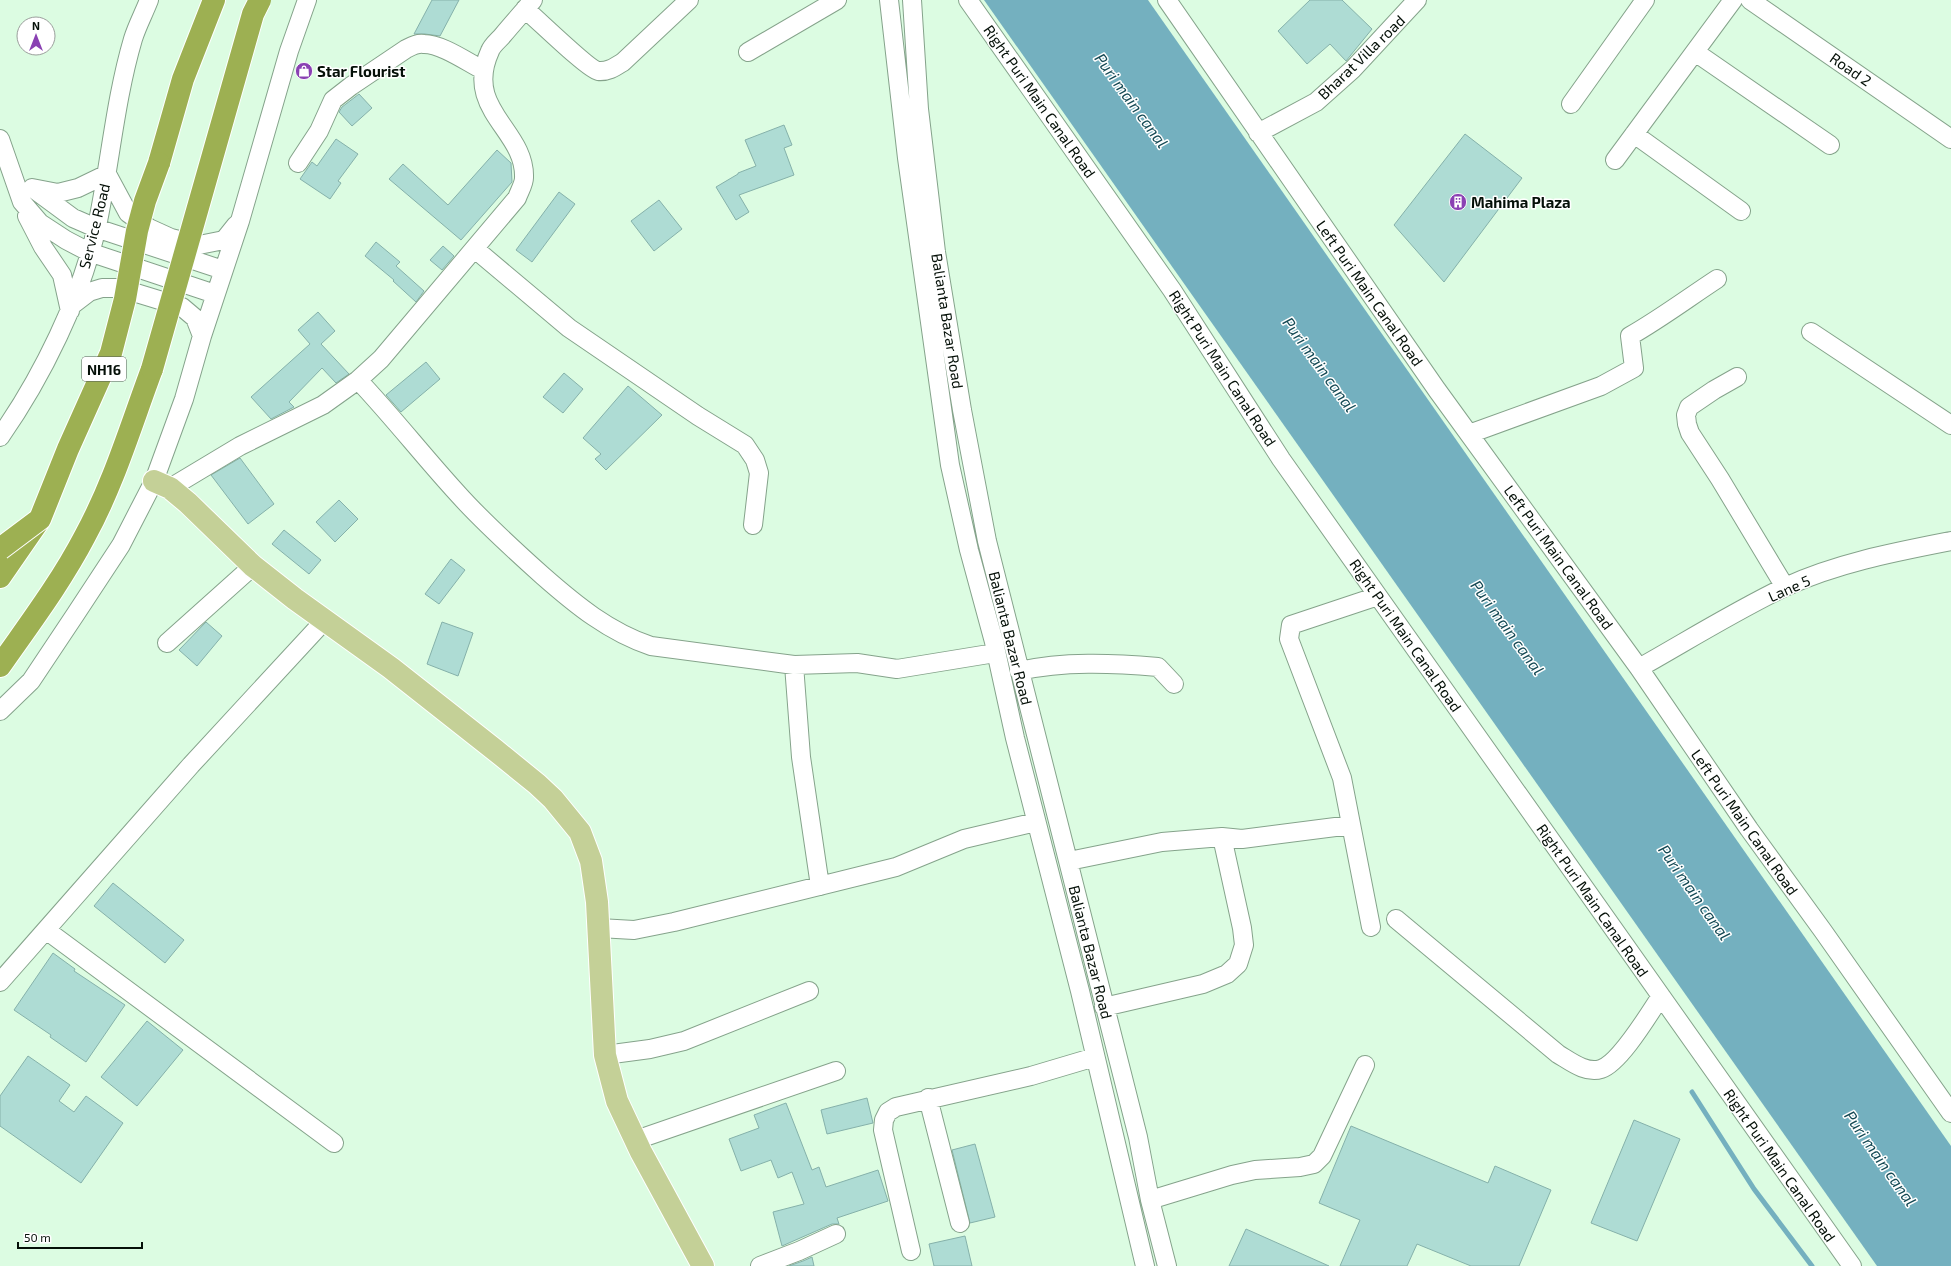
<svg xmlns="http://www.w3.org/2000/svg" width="1951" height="1266" viewBox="0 0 1951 1266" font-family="'Exo 2',sans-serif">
  <rect width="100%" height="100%" fill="#dcfce2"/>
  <!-- water -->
  <path fill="#74b0bf" d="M984 0H1148L1951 1146V1266H1877Z"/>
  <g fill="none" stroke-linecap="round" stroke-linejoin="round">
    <!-- stream -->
    <path stroke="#74b0bf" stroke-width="5" d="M1692 1092 1754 1189 1812 1266"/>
  </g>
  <!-- building -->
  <path fill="#aedcd4" stroke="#85b1aa" d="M432 0H459L440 36 425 34H414Z
    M1310 0H1342L1372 29 1346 61 1330 44 1307 64 1278 31Z
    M359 94 372 108 352 126 339 112 342 107Z
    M784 125 792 145 784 148 794 175 739 195 749 212 736 220 716 187 738 174V173L756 166 745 140Z
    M1465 134 1522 178 1444 282 1394 225Z
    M336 139 358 154 338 181 341 183 330 199 300 179 312 162 317 166Z
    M497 150 511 163 512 182 461 240 389 179 403 164 448 205Z
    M559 192 575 204 532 262 516 250Z
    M659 200 682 229 654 251 631 221Z
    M376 242 400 262 396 266 424 291 416 302 393 281 394 280 365 256Z
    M443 246 454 256 442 270 430 260Z
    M318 312 335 331 321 344 349 374 336 383 322 368 289 402 294 407 271 419 251 397 310 344 298 330Z
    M426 362 440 379 401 412 386 395Z
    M564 373 583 389 563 413 543 397Z
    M628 386 662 415 606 470 595 459 601 454 583 438Z
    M240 458 274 504 248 524 211 475Z
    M339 500 358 519 335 542 316 522Z
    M284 530 321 560 309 574 272 544Z
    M451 559 465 570 439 604 425 594Z
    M206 622 222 636 197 666 179 650Z
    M442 622 473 633 458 676 427 664Z
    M113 883 184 940 165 963 94 906Z
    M53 953 75 969 74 971 125 1005 86 1062 50 1037 51 1035 14 1010Z
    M147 1021 183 1050 137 1106 101 1077Z
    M28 1056 70 1085 59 1101 74 1112 86 1096 123 1123 81 1183 0 1126V1096Z
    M867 1098 873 1123 827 1134 821 1110Z
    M786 1103 812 1170 819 1167 826 1187 878 1170 888 1201 837 1218 839 1224H832L782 1246 773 1212 804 1204 792 1172 778 1178 771 1160 741 1171 729 1139 759 1128 754 1115Z
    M1634 1120 1680 1139 1637 1241 1591 1223Z
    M1351 1126 1488 1183 1495 1166 1551 1190 1519 1266H1471L1417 1244 1407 1266H1340L1360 1220 1319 1203Z
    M975 1144 995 1217 970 1223 952 1150Z
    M1246 1229 1329 1266H1229Z
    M965 1236 972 1266H934L929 1244Z
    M812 1257 814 1266H789L803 1261Z"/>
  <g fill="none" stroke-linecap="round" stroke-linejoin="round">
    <defs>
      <path id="minor" d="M889 0 907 158 950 465 969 550 994 642 1015 738 1080 991 1145 1266
        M912 0 919 109 936 252 962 410 987 541 1138 1137 1150 1200 1167 1266
        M968 0 1172 290 1281 459 1852 1266
        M1167 0 1437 390 1639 668 1749 829 1823 931 1951 1113
        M1750 0 1951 139
        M525 9C537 19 588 69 598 71 608 72 615 67 623 62L689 0
        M748 52 837 0
        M1695 52 1830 145
        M1571 104 1645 0
        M1258 133 1316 102 1353 69 1417 0
        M1634 134 1741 211
        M0 139 22 202 40 223 66 240 89 252 215 294
        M1615 160 1733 0
        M298 163 319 131 333 100 351 86 406 49C412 46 417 43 424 44 442 44 467 62 483 70
        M32 188 58 193 78 188 107 174 128 213 149 228 171 238 199 245 224 240 236 225
        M35 190 73 218 96 228 223 270
        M27 216 43 247 62 275 70 311
        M475 249 569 328 698 416 745 445 755 460 759 473 753 525
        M72 305 89 292 102 288H120L182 307 195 318 202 336
        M1811 332 1951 425
        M1737 377 1714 390 1689 407 1686 415 1687 424 1690 433 1720 479 1785 587
        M358 380C393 417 424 457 458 494 484 523 514 550 543 576 576 605 609 632 651 646L794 665 857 663 897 669 995 653
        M1469 434 1601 386 1634 368 1630 336C1660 319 1688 298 1717 279
        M0 437C42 377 81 298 97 226 110 165 115 100 133 39 137 26 144 13 149 0
        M170 488 240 446 323 405 358 380 381 359 517 198C519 192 524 184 524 178 526 130 463 110 490 51 492 45 499 40 503 35 513 23 523 12 533 0
        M167 643 253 566
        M794 665 801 757 820 886
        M1639 668C1687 641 1735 611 1785 587 1837 563 1895 552 1951 541
        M1019 671C1064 661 1112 663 1158 667L1174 684
        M0 711 31 681 75 615 121 545 154 481 184 399 202 336 240 221 289 51 307 0
        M1069 861 1162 842 1222 837 1242 839 1351 825
        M1396 919 1558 1054C1570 1061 1586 1074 1601 1069 1620 1063 1649 1014 1661 996
        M1371 927 1342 778 1289 639 1291 625 1378 596
        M599 928 634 930 674 922 896 867 964 839 1036 822
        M46 930 334 1143
        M0 982 191 765 324 621
        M1104 1007 1203 984 1227 974 1238 964 1244 945 1242 928 1222 837
        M605 1055 650 1049 684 1041 809 991
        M928 1098 960 1223
        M636 1140 836 1071
        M1150 1200 1232 1175 1255 1170 1300 1167 1314 1164 1322 1156 1365 1065
        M911 1251 883 1130 884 1120 888 1112 896 1107 1031 1076 1095 1057
        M760 1266 799 1251 836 1234"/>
      <path id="major" d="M154 481 170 488 188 503 253 566 295 599 391 668 495 750 537 784 553 799 580 832 591 861 597 902 605 1055 617 1101 641 1152 703 1266"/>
      <path id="highway" d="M159 163 183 79 214 0
        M0 577 38 522
        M0 666C30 623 61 582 85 536 114 483 131 425 152 369"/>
    </defs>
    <!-- minor casing -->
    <use href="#minor" stroke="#85a38b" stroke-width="20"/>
    <!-- major casing -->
    <use href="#major" stroke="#fff" stroke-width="24"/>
    <!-- highway casing -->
    <use href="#highway" stroke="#fff" stroke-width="24"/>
    <!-- minor -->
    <use href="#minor" stroke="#fff" stroke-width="18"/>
    <!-- major -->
    <use href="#major" stroke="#c4d097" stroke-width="22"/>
    <!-- highway -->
    <use href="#highway" stroke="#9db052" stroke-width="22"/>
    <defs>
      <path id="highway-bridge" d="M152 369 253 14 260 0
        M0 549 40 519 68 449 111 353 125 299 137 231 145 201 159 163"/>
    </defs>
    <!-- highway-bridge casing -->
    <use href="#highway-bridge" stroke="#fff" stroke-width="24" stroke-linecap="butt"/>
    <!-- highway-bridge -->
    <use href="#highway-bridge" stroke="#9db052" stroke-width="22"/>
  </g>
  <!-- icons -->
  <defs>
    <symbol id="shop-disc" viewBox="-11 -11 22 22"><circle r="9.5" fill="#8a41b3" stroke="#fff"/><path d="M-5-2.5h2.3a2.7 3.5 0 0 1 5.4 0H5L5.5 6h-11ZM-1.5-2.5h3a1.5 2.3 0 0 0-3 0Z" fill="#fff"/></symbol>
    <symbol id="building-disc" viewBox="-11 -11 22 22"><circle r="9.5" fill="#8a41b3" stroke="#fff"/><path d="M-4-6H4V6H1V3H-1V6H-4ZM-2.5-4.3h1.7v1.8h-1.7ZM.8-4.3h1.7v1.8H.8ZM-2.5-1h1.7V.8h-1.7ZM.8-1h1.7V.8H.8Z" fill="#fff"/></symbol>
  </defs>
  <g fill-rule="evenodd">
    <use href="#shop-disc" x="294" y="61" width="20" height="20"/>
    <use href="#building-disc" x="1448" y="192" width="20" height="20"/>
  </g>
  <g text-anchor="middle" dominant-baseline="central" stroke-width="3" stroke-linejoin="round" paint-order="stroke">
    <!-- shield labels -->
    <rect fill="#fff" stroke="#505852" stroke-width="1" x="82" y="357" width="44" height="24" rx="3"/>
    <g font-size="14" font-weight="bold" fill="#051008">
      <text x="104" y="369">NH16</text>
    </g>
    <!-- street labels -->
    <g font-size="15" fill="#051008" stroke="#fff">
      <text transform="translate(1361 57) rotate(-44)">Bharat Villa road</text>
      <text transform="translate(1851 69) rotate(35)">Road 2</text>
      <text transform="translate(1040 101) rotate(55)">Right Puri Main Canal Road</text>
      <text transform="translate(94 226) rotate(-76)">Service Road</text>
      <text transform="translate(1370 293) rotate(55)">Left Puri Main Canal Road</text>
      <text transform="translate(948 321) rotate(81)">Balianta Bazar Road</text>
      <text transform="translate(1223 368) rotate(57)">Right Puri Main Canal Road</text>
      <text transform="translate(1559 557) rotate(54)">Left Puri Main Canal Road</text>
      <text transform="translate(1789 588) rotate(-24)">Lane 5</text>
      <text transform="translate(1406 635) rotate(55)">Right Puri Main Canal Road</text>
      <text transform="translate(1011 638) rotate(76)">Balianta Bazar Road</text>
      <text transform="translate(1745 822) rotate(55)">Left Puri Main Canal Road</text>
      <text transform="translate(1593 900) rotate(55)">Right Puri Main Canal Road</text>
      <text transform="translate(1091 952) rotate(76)">Balianta Bazar Road</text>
      <text transform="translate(1780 1165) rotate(55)">Right Puri Main Canal Road</text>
    </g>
    <!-- poi labels -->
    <g font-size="15" font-weight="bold" fill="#051008" stroke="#fff" text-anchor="start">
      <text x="317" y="71">Star Flourist</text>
      <text x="1471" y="202">Mahima Plaza</text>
    </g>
    <!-- water labels -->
    <g font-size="16" font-style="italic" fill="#144954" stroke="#fff">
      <text transform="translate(1132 100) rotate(54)">Puri main canal</text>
      <text transform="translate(1320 364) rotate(54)">Puri main canal</text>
      <text transform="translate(1508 627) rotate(54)">Puri main canal</text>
      <text transform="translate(1695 892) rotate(55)">Puri main canal</text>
      <text transform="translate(1881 1158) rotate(55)">Puri main canal</text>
    </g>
  </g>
  <!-- north arrow -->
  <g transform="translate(36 36)"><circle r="19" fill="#ffffff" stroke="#9b9f9c"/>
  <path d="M0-3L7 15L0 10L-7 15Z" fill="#8a41b3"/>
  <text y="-6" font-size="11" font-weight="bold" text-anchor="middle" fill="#051008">N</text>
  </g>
  <!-- scale -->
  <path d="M18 1242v6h124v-6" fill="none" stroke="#051008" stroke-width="2"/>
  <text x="24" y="1242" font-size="12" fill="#051008" stroke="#ffffff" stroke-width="3" paint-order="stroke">50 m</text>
</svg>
